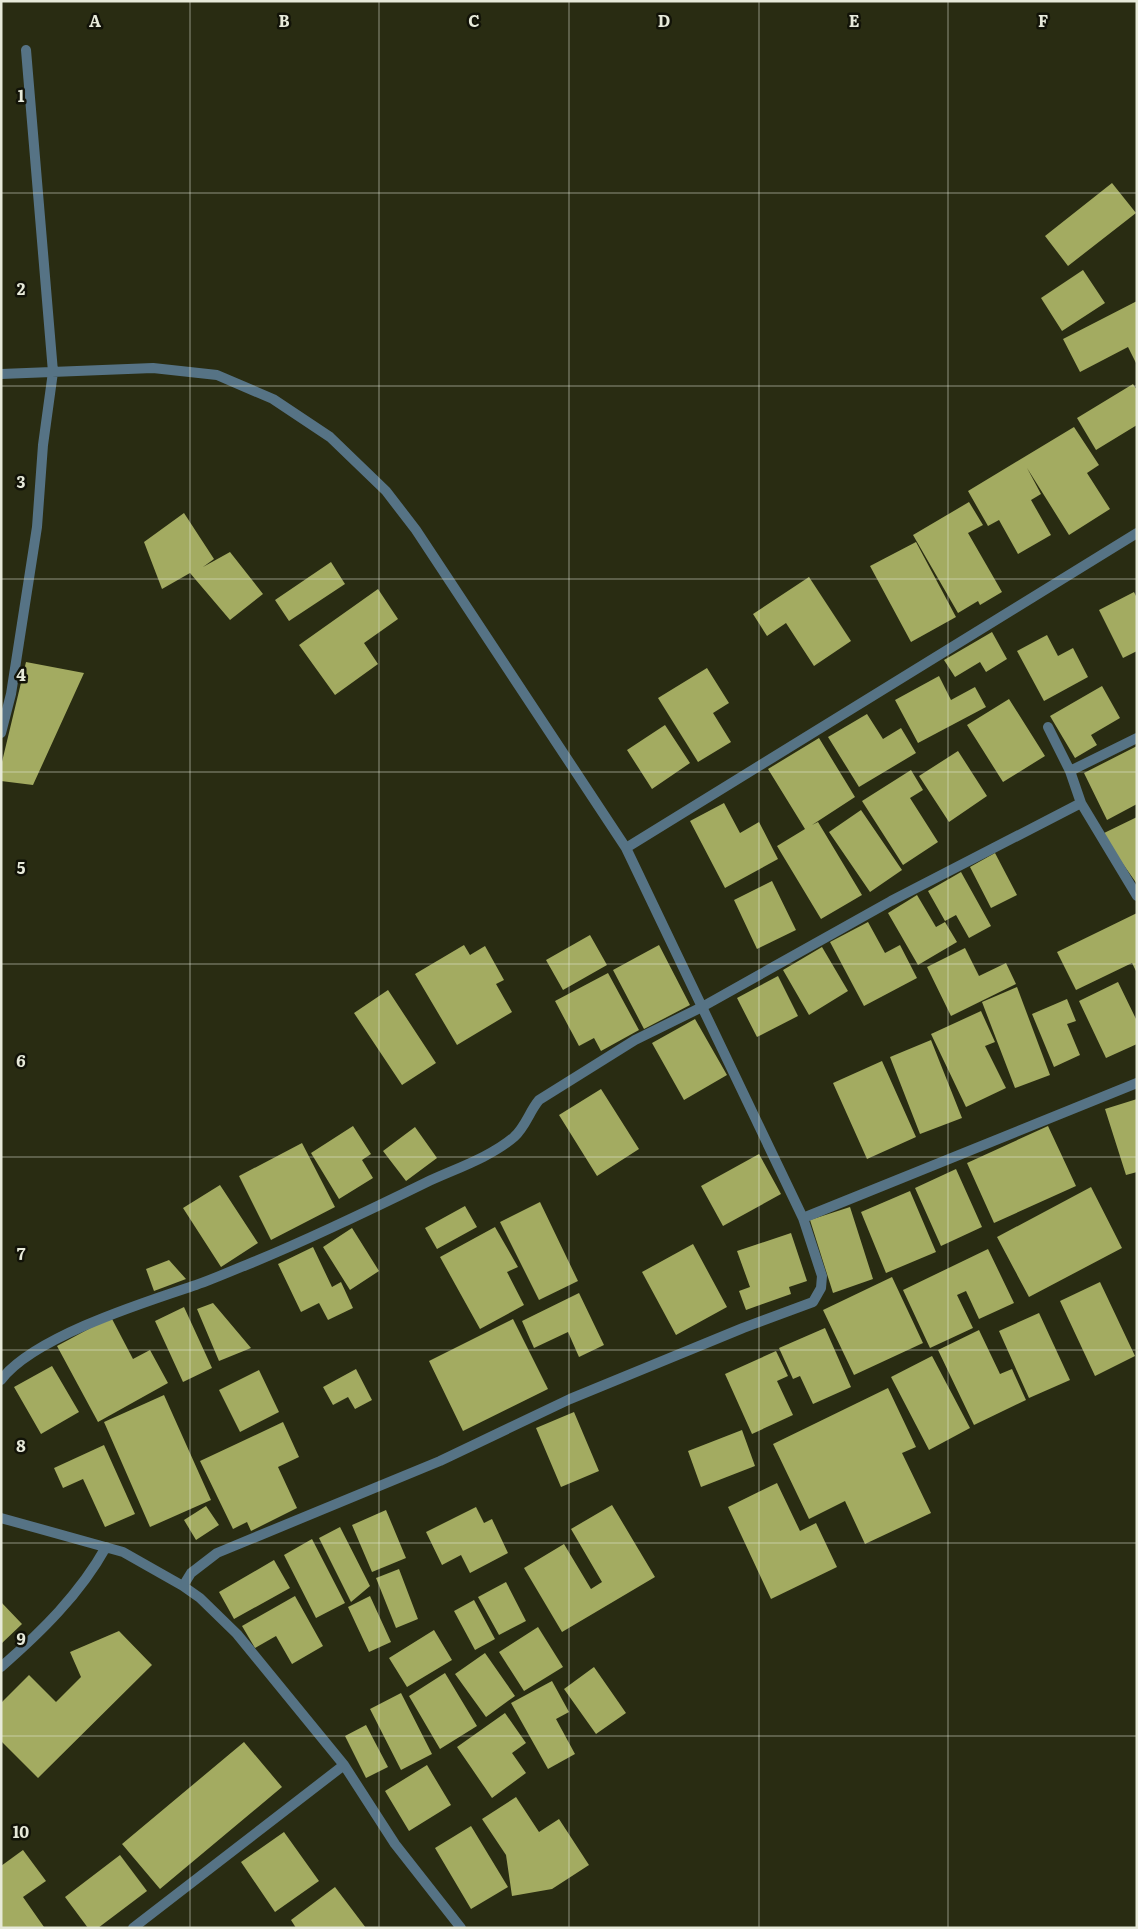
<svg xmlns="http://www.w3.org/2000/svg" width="1138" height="1929" viewBox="0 0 1138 1929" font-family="Literata,serif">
  <rect width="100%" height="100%" fill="#292c12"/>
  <!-- building -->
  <path fill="#a3ab61" d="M1112 183 1136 213 1068 266 1045 236Z
    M1083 270 1105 303 1062 331 1041 298Z
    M1137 301V365L1128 347 1080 372 1063 339Z
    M1133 384 1137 390V425L1096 450 1077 418Z
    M1074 427 1099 465 1087 473 1110 509 1069 535 1027 468 1041 494 1031 500 1051 535 1018 554 999 520 988 526 968 491Z
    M969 502 983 525 968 533 1002 592 980 605 978 601 958 613 913 535Z
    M184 513 214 559 203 567 230 552 263 594 230 620 190 573 162 589 144 542Z
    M916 542 956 617 911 642 870 566Z
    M331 562 345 584 289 621 275 600Z
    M809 577 851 641 814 666 786 623 767 636 753 614Z
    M378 589 398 619 364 643 378 664 335 695 299 645Z
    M1134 592 1137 598V651L1123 658 1099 610Z
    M992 632 1007 659 986 672 980 662 955 677 944 660Z
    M1047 635 1058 656 1073 648 1088 677 1044 701 1017 651Z
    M26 662 84 673 33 785 1 781V766Z
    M707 668 729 703 713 713 731 742 698 762 658 698Z
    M939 676 951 700 975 687 986 707 918 743 895 700Z
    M1102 686 1120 718 1091 735 1097 745 1075 758 1050 716Z
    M1009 699 1045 756 1003 782 967 725Z
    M867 714 883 739 901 728 916 753 859 787 828 737Z
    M665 725 690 763 652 789 627 750Z
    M819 738 855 797 812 825 818 822 862 895 821 919 777 846 805 829 768 769Z
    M1137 746V804L1107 820 1084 773Z
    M958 751 987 796 949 822 919 776Z
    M911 770 923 790 910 798 938 842 903 865 862 801Z
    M724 803 740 833 759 822 778 859 725 888 690 821Z
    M861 810 902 870 870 892 829 832Z
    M1137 817V884L1102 834Z
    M995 853 1017 895 991 908 970 867Z
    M961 872 991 926 969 938 956 915 945 921 928 891Z
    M772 881 796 930 757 949 734 900Z
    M917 895 936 927 945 922 957 942 918 965 888 913Z
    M1137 913V973L1132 963 1076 990 1057 952Z
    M868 922 885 953 900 945 917 978 864 1006 830 942Z
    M590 935 607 965 563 990 546 960Z
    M464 945 470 955 485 946 504 980 496 984 512 1012 457 1045 415 974Z
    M659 945 690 1005 644 1029 613 970Z
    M822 947 848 991 809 1015 783 970Z
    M965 948 979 976 1006 963 1016 984 951 1016 927 967Z
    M608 973 639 1030 601 1051 594 1038 579 1046 555 1001Z
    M778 976 798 1016 757 1037 737 998Z
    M1118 982 1137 1021V1044L1106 1058 1079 1001Z
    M1017 987 1050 1075 1015 1088 982 1002Z
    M388 990 436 1063 402 1085 354 1013Z
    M1067 999 1076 1021 1067 1024 1080 1055 1054 1067 1032 1014Z
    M981 1011 995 1042 985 1046 1006 1088 966 1107 931 1034Z
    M695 1019 727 1075 684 1100 652 1043Z
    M931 1040 962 1118 920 1134 890 1057Z
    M882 1061 916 1137 867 1159 833 1083Z
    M601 1089 639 1149 597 1176 559 1115Z
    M1137 1099V1172L1126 1175 1105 1109Z
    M353 1126 371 1154 362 1160 373 1178 339 1199 311 1153Z
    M1048 1126 1076 1186 994 1223 967 1163Z
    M415 1127 437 1158 406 1181 383 1151Z
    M302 1143 335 1207 271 1240 239 1176Z
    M759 1154 781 1194 723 1226 701 1186Z
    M956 1169 982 1227 941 1246 915 1188Z
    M220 1185 258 1243 221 1267 183 1208Z
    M1091 1187 1122 1248 1029 1297 997 1237Z
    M910 1191 936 1252 886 1273 861 1212Z
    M540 1202 578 1281 539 1300 500 1222Z
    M465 1206 477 1227 437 1249 425 1228Z
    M850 1207 873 1279 833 1293 810 1220Z
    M495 1227 518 1267 507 1272 524 1305 480 1329 440 1257Z
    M352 1228 379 1271 350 1290 323 1247Z
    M791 1233 807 1281 789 1287 791 1294 746 1310 739 1291 750 1287 737 1251Z
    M693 1244 727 1307 676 1335 642 1272Z
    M313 1247 332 1287 341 1282 353 1308 328 1320 319 1303 301 1312 278 1264Z
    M988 1249 1014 1303 979 1319 966 1291 957 1295 973 1328 930 1348 903 1290Z
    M169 1260 186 1279 154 1291 146 1269Z
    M892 1277 923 1343 854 1375 823 1310Z
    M1100 1282 1135 1356 1095 1376 1060 1301Z
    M579 1293 604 1345 579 1357 568 1332 534 1348 522 1321Z
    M213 1303 251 1348 219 1361 197 1309Z
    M184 1307 212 1368 183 1382 155 1321Z
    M1039 1313 1070 1380 1029 1398 999 1331Z
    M111 1317 133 1359 150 1350 168 1383 98 1422 57 1346Z
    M513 1319 548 1389 463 1431 429 1361Z
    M825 1328 851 1387 813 1404 800 1376 793 1379 779 1348Z
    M979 1330 1000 1374 1012 1369 1026 1400 974 1425 938 1350Z
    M776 1351 788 1376 777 1381 793 1415 752 1434 725 1374Z
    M932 1356 970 1428 929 1450 891 1377Z
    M52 1366 79 1412 41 1434 14 1387Z
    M356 1369 372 1400 355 1409 348 1397 333 1405 323 1387Z
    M259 1370 279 1412 240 1432 219 1390Z
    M888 1388 916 1447 902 1453 931 1513 865 1544 845 1501 809 1519 773 1444Z
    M164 1395 211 1500 150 1527 104 1422Z
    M574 1412 599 1471 561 1487 536 1428Z
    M283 1422 299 1457 278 1467 297 1508 251 1531 247 1522 233 1529 200 1461Z
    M742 1430 755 1466 701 1487 688 1451Z
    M104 1445 135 1514 105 1527 83 1479 63 1488 54 1468Z
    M777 1483 800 1531 816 1523 837 1567 771 1599 728 1507Z
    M612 1505 655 1577 562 1632 524 1568 564 1544 591 1589 602 1582 571 1529Z
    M206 1506 219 1525 196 1540 184 1520Z
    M476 1507 484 1523 492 1519 508 1553 470 1573 461 1555 442 1565 426 1532Z
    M386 1510 406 1558 372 1572 352 1525Z
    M340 1527 370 1586 351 1602 319 1538Z
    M312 1539 345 1603 316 1618 284 1555Z
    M274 1560 290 1588 234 1619 219 1592Z
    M399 1569 418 1619 396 1628 376 1578Z
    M506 1582 526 1621 499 1635 478 1597Z
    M295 1596 323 1646 292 1664 276 1636 255 1648 242 1626Z
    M370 1596 391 1642 369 1652 348 1607Z
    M474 1600 495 1639 475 1650 454 1611Z
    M1 1602 22 1624 1 1644Z
    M538 1627 563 1667 524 1691 499 1652Z
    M434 1630 452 1660 407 1687 389 1658Z
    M119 1631 152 1665 38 1778 1 1741V1703L29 1675 56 1702 81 1677 70 1652Z
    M485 1653 515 1696 486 1717 455 1674Z
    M594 1667 626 1713 596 1734 564 1689Z
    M445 1673 477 1726 440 1749 409 1696Z
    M552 1681 569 1712 556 1719 575 1754 548 1769 511 1703Z
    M401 1693 432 1754 401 1770 370 1709Z
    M505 1713 526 1743 512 1753 526 1773 492 1798 457 1747Z
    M366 1725 388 1767 366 1778 345 1736Z
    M244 1742 282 1787 160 1889 122 1844Z
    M427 1765 451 1805 409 1831 385 1791Z
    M516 1797 539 1832 559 1819 589 1865 552 1889 512 1896 506 1855 482 1819Z
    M471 1826 508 1887 471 1909 435 1848Z
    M284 1832 319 1881 275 1912 241 1862Z
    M23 1850 46 1881 23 1897 44 1927 1 1928V1866Z
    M120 1855 147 1891 98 1928H88L65 1897Z
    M335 1887 366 1928H296L291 1920Z"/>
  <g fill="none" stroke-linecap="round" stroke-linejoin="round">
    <!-- street -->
    <path stroke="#567385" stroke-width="10" d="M1 374 153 368 217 375 273 399 330 437 386 491 416 530 626 848 803 1218 822 1276 821 1288 813 1302 743 1328 570 1399 440 1461 217 1553 191 1573 183 1586 200 1598 237 1634 344 1765 395 1844 461 1928
      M1048 727 1070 771 1081 803 1137 896
      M1 733 11 694 37 527 43 445 53 372 26 50
      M1070 771 1137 738
      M626 848 1137 533
      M803 1218 1137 1083
      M1 1380C33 1337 145 1302 196 1285 216 1278 236 1269 256 1261 314 1237 370 1210 427 1182 455 1169 491 1157 514 1137 526 1126 529 1112 539 1100L635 1040 702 1007 891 901 1081 803
      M1 1518 123 1552 183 1586
      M1 1667C41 1632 80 1594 106 1547
      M133 1928 344 1765"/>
  </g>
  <!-- grid -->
  <path fill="none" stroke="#e7eada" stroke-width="1" stroke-opacity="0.55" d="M190 1V1928M379 1V1928M569 1V1928M759 1V1928M948 1V1928M1 193H1137M1 386H1137M1 579H1137M1 772H1137M1 964H1137M1 1157H1137M1 1350H1137M1 1543H1137M1 1736H1137"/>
  <g font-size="16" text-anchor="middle" font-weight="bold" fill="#e7eada" stroke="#121308" stroke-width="5" stroke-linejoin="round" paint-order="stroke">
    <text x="95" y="27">A</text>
    <text x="284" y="27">B</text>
    <text x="474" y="27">C</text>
    <text x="664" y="27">D</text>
    <text x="854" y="27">E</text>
    <text x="1043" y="27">F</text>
    <text x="21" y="102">1</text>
    <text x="21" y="295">2</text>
    <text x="21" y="488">3</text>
    <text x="21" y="681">4</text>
    <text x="21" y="874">5</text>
    <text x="21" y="1067">6</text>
    <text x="21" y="1260">7</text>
    <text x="21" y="1452">8</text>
    <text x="21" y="1645">9</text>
    <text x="21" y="1838">10</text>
  </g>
  <!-- border -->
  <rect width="1138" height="1929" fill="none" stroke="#e7eada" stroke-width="5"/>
</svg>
